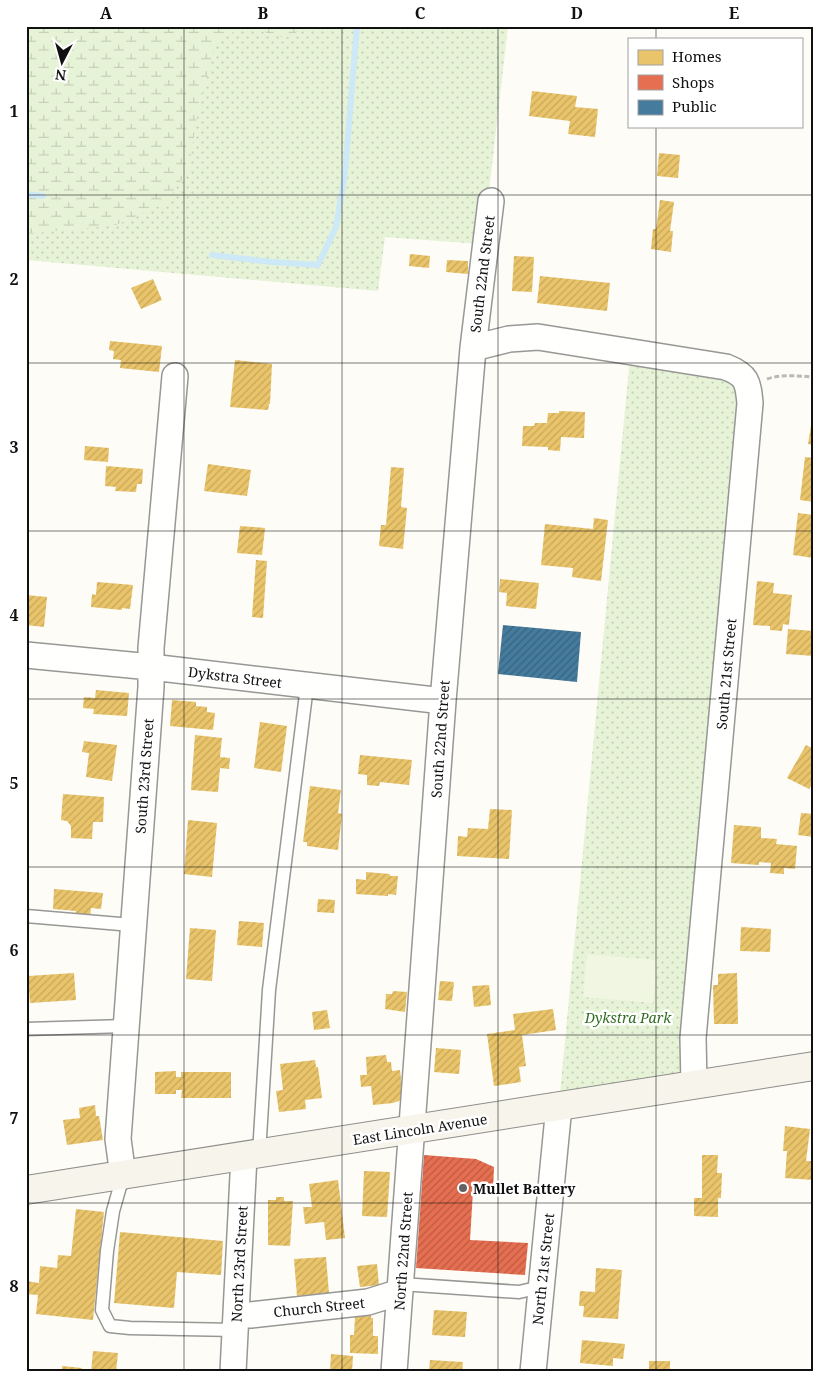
<svg xmlns="http://www.w3.org/2000/svg" width="840" height="1398" viewBox="0 0 840 1398" font-family="'Noto Serif',serif">
  <defs>
    <pattern id="grass-dots" width="8" height="8" patternUnits="userSpaceOnUse" patternTransform="scale(1.25)"><rect width="8" height="8" fill="#e7f3d7"/><path d="M2 2h.1M6 6h.1" fill="none" stroke="#c5cfb8" stroke-width="1.8" stroke-linecap="round"/></pattern>
    <pattern id="wetland-marsh" width="20" height="14" patternUnits="userSpaceOnUse" patternTransform="scale(1.25)"><rect width="20" height="14" fill="#e7f3d7"/><path d="M1 5h8M5 5V1M11 12h8M15 12V8" fill="none" stroke="#c5cfb8"/></pattern>
    <pattern id="homes-hatch" width="6" height="6" patternUnits="userSpaceOnUse" patternTransform="scale(1.25)"><rect width="6" height="6" fill="#e9c46a"/><path d="M-1 1l2-2M0 6l6-6M5 7l2-2" fill="none" stroke="#c7a75b"/></pattern>
    <pattern id="shops-hatch" width="6" height="6" patternUnits="userSpaceOnUse" patternTransform="scale(1.25)"><rect width="6" height="6" fill="#e76f51"/><path d="M-1 1l2-2M0 6l6-6M5 7l2-2" fill="none" stroke="#ba5a42"/></pattern>
    <pattern id="public-hatch" width="6" height="6" patternUnits="userSpaceOnUse" patternTransform="scale(1.25)"><rect width="6" height="6" fill="#457b9d"/><path d="M-1 1l2-2M0 6l6-6M5 7l2-2" fill="none" stroke="#38637f"/></pattern>
  </defs>
  <rect width="100%" height="100%" fill="#fdfcf7"/>
  <!-- grass -->
  <path fill="url(#grass-dots)" d="M26 26H508L488 201 480 244 385 237 378 291 26 260Z
    M630 357 699 368 742 388 685 1065 676 1076 560 1093Z"/>
  <!-- wetland -->
  <path fill="url(#wetland-marsh)" d="M26 26H309L285 38 244 26 216 42 198 110 189 169 166 203 116 225 26 234Z"/>
  <!-- pitch -->
  <path fill="#f0f6e1" d="M587 954 657 960 653 1003 583 997Z"/>
  <!-- homes -->
  <path fill="url(#homes-hatch)" d="M532 91 577 96 575 107 598 109 595 137 568 134 570 121 529 116Z
    M659 153 680 155 678 178 657 176Z
    M660 200 674 202 670 231H673L671 252 651 249 653 229H656Z
    M410 254 430 256 429 268 409 266Z
    M514 256 534 257 532 292 512 291Z
    M447 260 468 261V274L446 272Z
    M540 276 610 283 607 311 537 303Z
    M153 279 162 300 141 309 131 288Z
    M110 341 162 346 159 372 120 368 121 360 113 359 114 351 109 350Z
    M235 360 272 364 270 404H269L268 410 230 407Z
    M559 411 585 412 584 438 561 437 560 451 548 450V447L522 446 523 426H534L535 423H547L548 413H559Z
    M813 413 814 414V445L808 444Z
    M85 446 109 448 108 462 84 460Z
    M805 457 814 458V502L800 500Z
    M208 464 251 470 247 496 204 491Z
    M106 466 143 469 142 484H137L136 492 115 491 116 487 105 486Z
    M391 467 404 468 401 507 407 508 403 549 379 546 381 525H386Z
    M798 513 814 515V558L793 555Z
    M594 518 608 520 601 581 572 577 573 568 541 565 545 524 593 529Z
    M240 526 265 528 262 555 237 553Z
    M256 560 267 561 263 618 252 617Z
    M500 579 539 583 536 609 506 606 507 593 499 592Z
    M757 581 774 583 773 593 792 595 789 625 783 624 782 631 770 630V626L753 625Z
    M97 582 133 585 130 609 122 608V610L91 607 92 594 96 595Z
    M26 595 47 597 44 627 26 625Z
    M788 629 814 631V656L786 654Z
    M96 690 129 693 127 716 93 714 94 709 83 708 84 697 95 698Z
    M172 700 196 702V706L207 707V712L215 713 213 730 170 726Z
    M260 722 287 726 281 772 254 768Z
    M195 735 222 738 220 757 230 758 229 769 220 768 218 792 191 790Z
    M84 741 117 745 112 781 86 777 89 753 82 752Z
    M806 745 814 749V781L809 789 787 778Z
    M360 755 412 760 409 785 380 782 379 786 367 785V775L358 774Z
    M310 786 341 790 338 813 342 814 338 850 307 846V842H303Z
    M63 794 104 797 103 822H93L92 839 71 838V826L67 821 61 820Z
    M490 809 512 810 509 859 457 856 458 836 467 837 468 828 488 829Z
    M801 813 814 814V837L798 835Z
    M188 820 217 823 212 877 184 874Z
    M734 825 761 827V838L777 839 776 844 797 846 795 869 784 868V874L770 873 771 863 759 862V865L731 863Z
    M366 872 390 874V876H398L396 895 388 894V896L356 894V879L366 880Z
    M54 889 103 893 101 909 91 908 90 918 75 916 76 911 53 909Z
    M318 899 335 900 334 913 317 912Z
    M239 921 264 923 262 947 237 945Z
    M741 927 771 929 770 952 740 951Z
    M190 928 216 930 212 981 186 979Z
    M74 973 76 1000 30 1003 28 976Z
    M737 973 738 1024H714L713 985H718V974Z
    M440 981 454 982 452 1001 438 1000Z
    M489 985 491 1005 474 1007 472 986Z
    M393 991 407 992 405 1012 385 1009 386 994H392Z
    M553 1009 556 1030 522 1035 526 1066 519 1067 521 1082 494 1086 487 1034 515 1030 513 1014Z
    M327 1010 330 1028 314 1030 312 1012Z
    M436 1048 461 1050 459 1074 434 1072Z
    M386 1055 387 1062H391L392 1071 400 1070 403 1096 399 1101 393 1103 373 1105 371 1086 361 1087 360 1075H367L366 1057Z
    M315 1060 316 1067H318L322 1098 305 1100 306 1109 279 1112 276 1091 283 1090 280 1064Z
    M176 1071V1077H181V1072H231V1098H181L182 1090H176V1094H155V1072Z
    M95 1105 96 1116H99L103 1140 67 1145 63 1120 80 1118 79 1108Z
    M785 1126 810 1129 806 1161H814V1180L785 1178 787 1151H783Z
    M702 1155H718L717 1173H722L721 1198H718V1217L694 1216V1198H702Z
    M364 1171 390 1172 387 1217 362 1216Z
    M338 1180 345 1238 326 1240 324 1222 305 1224 303 1207H312L309 1184Z
    M276 1197H284V1201H293L290 1246 268 1245V1200H276Z
    M76 1209 104 1212 93 1320 36 1314 38 1295 26 1294V1281L39 1283 40 1266 57 1268 58 1255 71 1256Z
    M120 1232 223 1241 221 1275 177 1272 174 1308 114 1303Z
    M326 1257 329 1293 297 1296 294 1259Z
    M377 1264 379 1285 360 1287 357 1266Z
    M596 1268 622 1270 618 1319 583 1317 584 1306H579L580 1291 595 1292Z
    M434 1310 467 1312 465 1337 432 1335Z
    M356 1314H371V1318H373V1336H378V1354L350 1353V1335H354L355 1317H356Z
    M582 1340 625 1344 623 1359 613 1358V1366L580 1363Z
    M93 1351 118 1353 116 1372H91Z
    M331 1354 353 1356 352 1372 330 1371Z
    M430 1360 463 1362 462 1372H429Z
    M649 1361H670V1372H649Z
    M62 1366 82 1368 81 1372H62Z"/>
  <!-- shops -->
  <path fill="url(#shops-hatch)" d="M424 1155 476 1159 494 1167 493 1192 473 1191 470 1240 528 1243 525 1275 416 1268Z"/>
  <!-- public -->
  <path fill="url(#public-hatch)" d="M503 625 581 632 577 682 498 674Z"/>
  <g fill="none" stroke-linecap="round" stroke-linejoin="round">
    <!-- stream -->
    <path stroke="#cde8f7" stroke-width="6" d="M26 194 43 196
      M212 255 272 262 318 265 336 227 345 173 357 26"/>
    <defs>
      <path id="lane" d="M26 916 132 925
        M26 1029 125 1026
        M259 1154 269 990 307 686
        M123 1176 113 1211 107 1251 102 1310 110 1326 130 1328 236 1330
        M401 1284 519 1292 541 1287"/>
      <path id="street" d="M473 348 491 201
        M26 655 151 667 443 701
        M123 1176 118 1139 151 687V648L175 376
        M237 1314 251 1315 368 1302 400 1292
        M233 1372 244 1156
        M394 1372 443 701 473 348 509 339 538 337 726 367C747 375 748 382 750 403L693 1038 694 1085
        M533 1372 559 1106"/>
      <path id="secondary" d="M26 1190 814 1066"/>
    </defs>
    <!-- lane casing -->
    <use href="#lane" stroke="#979795" stroke-width="15"/>
    <!-- street casing -->
    <use href="#street" stroke="#979795" stroke-width="28"/>
    <!-- secondary casing -->
    <use href="#secondary" stroke="#8e8d8b" stroke-width="30"/>
    <!-- path -->
    <path stroke="#b9b9b8" stroke-width="3" stroke-dasharray="5 2.5" stroke-linecap="butt" d="M767 379C782 374 799 376 814 377"/>
    <!-- lane -->
    <use href="#lane" stroke="#fffffe" stroke-width="12"/>
    <!-- street -->
    <use href="#street" stroke="#fffffe" stroke-width="25"/>
    <!-- secondary -->
    <use href="#secondary" stroke="#f6f4eb" stroke-width="28"/>
  </g>
  <!-- grid -->
  <path fill="none" stroke="#111" stroke-width="1" stroke-opacity="0.55" d="M184 26V1372M342 26V1372M498 26V1372M656 26V39M656 126V1372M26 195H814M26 363H814M26 531H814M26 699H814M26 867H814M26 1035H814M26 1203H814"/>
  <!-- markers -->
  <circle fill="#646362" stroke="#fff" stroke-width="2" cx="463" cy="1188" r="5"/>
  <g text-anchor="middle" dominant-baseline="central" stroke-width="5" stroke-linejoin="round" paint-order="stroke">
    <!-- street labels -->
    <g font-size="14" fill="#111" stroke="#fff">
      <text transform="translate(482 274) rotate(-83)">South 22nd Street</text>
      <text transform="translate(726 674) rotate(-85)">South 21st Street</text>
      <text transform="translate(235 677) rotate(7)">Dykstra Street</text>
      <text transform="translate(440 739) rotate(-86)">South 22nd Street</text>
      <text transform="translate(144 776) rotate(-86)">South 23rd Street</text>
      <text transform="translate(420 1129) rotate(-9)">East Lincoln Avenue</text>
      <text transform="translate(403 1251) rotate(-86)">North 22nd Street</text>
      <text transform="translate(239 1264) rotate(-87)">North 23rd Street</text>
      <text transform="translate(543 1269) rotate(-84)">North 21st Street</text>
      <text transform="translate(319 1307) rotate(-6)">Church Street</text>
    </g>
    <!-- park labels -->
    <g font-size="14" font-style="italic" fill="#2f6b1f" stroke="#fff">
      <text x="628" y="1017">Dykstra Park</text>
    </g>
    <!-- poi labels -->
    <g font-size="14" font-weight="bold" fill="#111" stroke="#fff" text-anchor="start">
      <text x="473" y="1188">Mullet Battery</text>
    </g>
  </g>
  <!-- border -->
  <rect width="840" height="1398" fill="none" stroke="#ffffff" stroke-width="55"/>
  <!-- legend -->
  <rect x="628" y="38" width="175" height="90" fill="#ffffff" stroke="#a0a0a0"/>
  <rect x="638" y="50" width="25" height="15" fill="#e9c46a" stroke="#a0a0a0"/>
  <text x="672" y="62" font-size="15" fill="#111111">Homes</text>
  <rect x="638" y="75" width="25" height="15" fill="#e76f51" stroke="#a0a0a0"/>
  <text x="672" y="88" font-size="15" fill="#111111">Shops</text>
  <rect x="638" y="100" width="25" height="15" fill="#457b9d" stroke="#a0a0a0"/>
  <text x="672" y="112" font-size="15" fill="#111111">Public</text>
  <!-- north arrow -->
  <g transform="translate(62 62) rotate(186)" stroke="#ffffff" stroke-width="4" paint-order="stroke">
  <path d="M0-4L9 19L0 12L-9 19Z" fill="#111111"/>
  <text y="-8" font-size="14" font-weight="bold" text-anchor="middle" fill="#111111">N</text>
  </g>
  <rect x="28" y="28" width="784" height="1342" fill="none" stroke="#111" stroke-width="2"/>
  <g font-size="16" text-anchor="middle" font-weight="bold" fill="#111">
    <text x="106" y="19">A</text>
    <text x="263" y="19">B</text>
    <text x="420" y="19">C</text>
    <text x="577" y="19">D</text>
    <text x="734" y="19">E</text>
    <text x="14" y="117">1</text>
    <text x="14" y="285">2</text>
    <text x="14" y="453">3</text>
    <text x="14" y="621">4</text>
    <text x="14" y="789">5</text>
    <text x="14" y="956">6</text>
    <text x="14" y="1124">7</text>
    <text x="14" y="1292">8</text>
  </g>
</svg>
